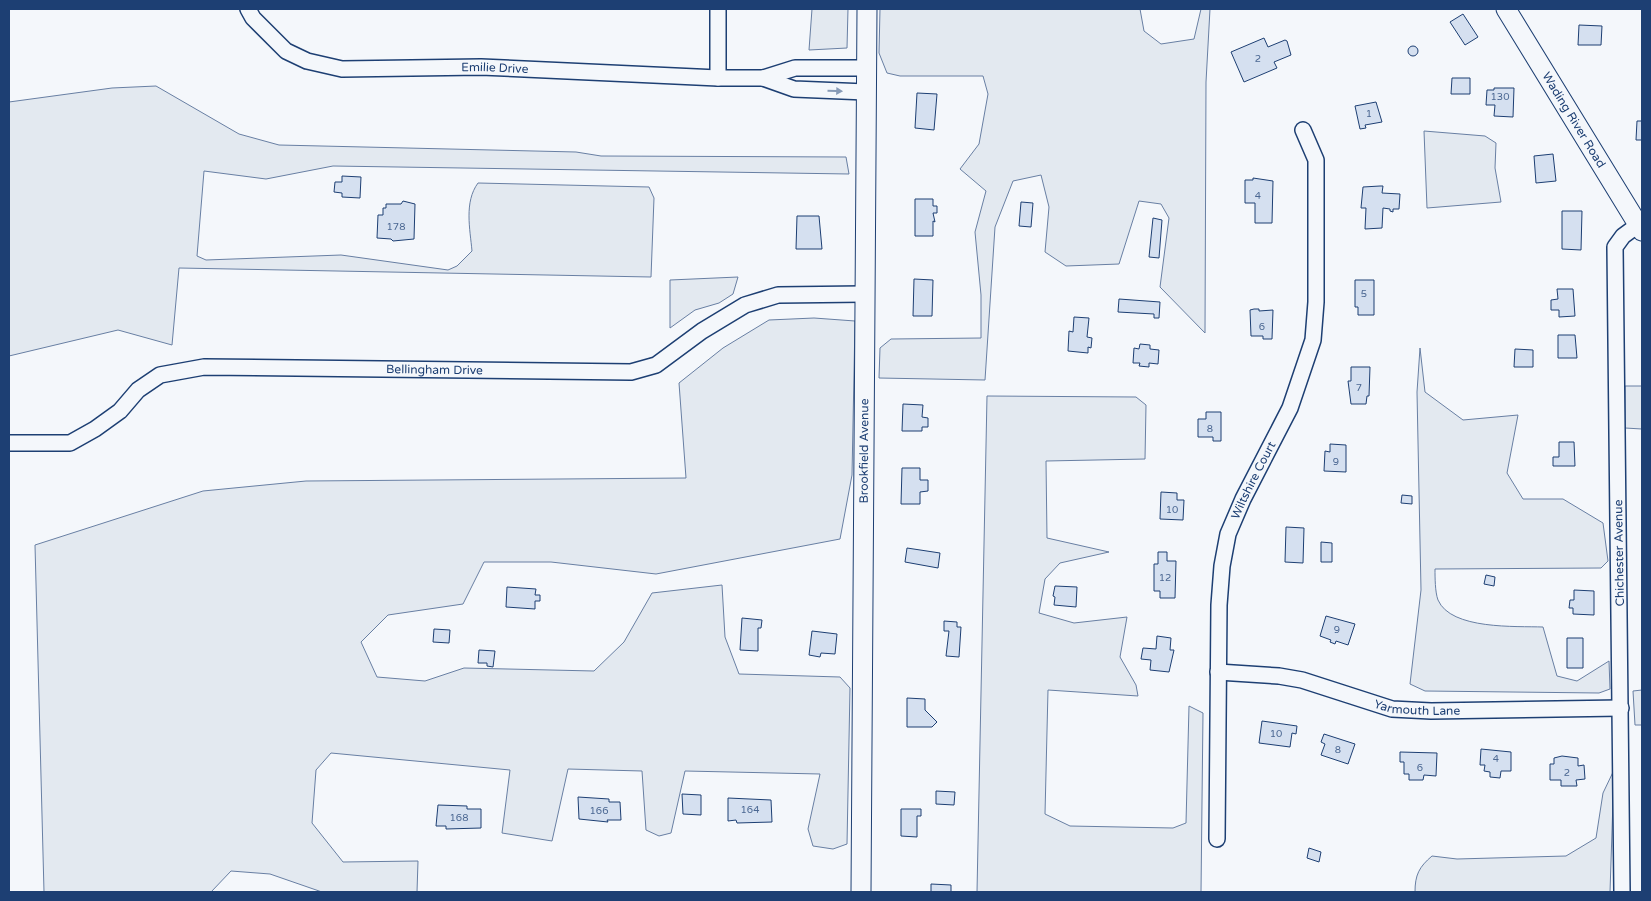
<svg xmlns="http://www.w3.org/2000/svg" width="1651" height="901" viewBox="0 0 1651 901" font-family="'Varela Round',sans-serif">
  <rect width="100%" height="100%" fill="#f4f7fb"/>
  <!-- green -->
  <path fill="#e3e9f0" stroke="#687fa3" d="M812 9H848L847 48 809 50Z
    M880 9H1140L1144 31 1161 44 1194 39 1201 9H1210L1206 82 1205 333 1160 287 1169 218 1161 204 1139 201 1119 264 1066 266 1045 252 1049 207 1041 175 1013 181 995 227 985 380 879 378 880 348 891 339 981 338V295L975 232 986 191 960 169 979 144 988 94 983 76H900L887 73 879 53Z
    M156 86 239 134 279 145 576 152 601 156 846 157 849 174 333 166 266 179 204 171 197 256 206 260 341 255 448 270 457 266 472 251C470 229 464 202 478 183L649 187 654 198 651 277 179 268 172 345 118 330 9 356V102L112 88Z
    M1424 131 1485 136 1496 143 1495 168 1501 202 1427 208Z
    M738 277 733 294 719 303 695 310 670 328V280Z
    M814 318 855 321 852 475 840 539 656 574 551 562H484L463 604 388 615 361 642 377 677 425 681 464 668 594 671 624 642 652 593 722 585 725 637 739 674 840 677 850 688 847 844 833 849 813 846 808 829 820 774 685 771 671 833 659 836 646 830 642 771 568 769 552 841 502 833 510 770 331 753 316 770 312 823 343 862 418 861 417 892H322L270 874 231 871 211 892H44L35 545 203 491 306 481 686 478 679 383 723 348 769 320Z
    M1420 348 1425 392 1463 420 1518 415 1507 473 1523 499H1563L1603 523 1608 561 1601 568 1435 569C1435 577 1435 592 1438 600 1451 630 1516 626 1543 627L1557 676 1577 681 1609 661 1610 689 1599 693 1425 691 1410 684 1421 590 1417 392Z
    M1625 386H1642V429L1625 428Z
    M987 396 1136 397 1146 405 1145 459 1046 461 1047 538 1109 552 1060 563 1045 579 1039 613 1074 623 1127 617 1120 657 1136 685 1138 696 1048 690 1045 814 1070 826 1173 828 1186 823 1189 706 1203 713 1201 892H977Z
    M1642 690V725H1635L1633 691Z
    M1614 770 1610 892H1415C1415 875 1419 867 1432 856L1457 859 1566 856 1596 838 1603 793Z"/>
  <!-- building -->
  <path fill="#d5e0f0" stroke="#1d3f73" d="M1463 14 1478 37 1465 45 1450 22Z
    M1579 25 1602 26 1601 45H1578Z
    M1264 38 1268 47 1285 40 1287 41 1291 55 1274 62 1277 68 1244 82 1231 52Z
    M1408 51a5 5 0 1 1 10 0a5 5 0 1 1-10 0Z
    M1452 78H1470V94H1451Z
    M1494 88H1514L1513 117 1494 116 1495 105H1486L1487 90H1494Z
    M917 93 937 94 934 130 915 128Z
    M1376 102 1382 122 1365 125 1366 128 1360 129 1355 106Z
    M1637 121H1642V140H1636Z
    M1553 154 1556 181 1536 183 1534 156Z
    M342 176 361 177 360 198 342 197V193L334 192 335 182H342Z
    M1253 178 1273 181 1272 223H1255V203H1245V180H1253Z
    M1380 186H1383L1382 193 1400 194 1399 209H1393V212L1390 211V209L1383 208 1382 228 1365 229 1366 208H1361L1363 187Z
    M915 199H933V206H937V213H933L935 222 933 221V236H915Z
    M403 201 415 204 414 239 393 241 391 239 377 238 378 215H383V208H386V204H401Z
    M1021 202 1033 203 1031 227 1019 226Z
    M1562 211H1582L1581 250 1562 249Z
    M797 216H819L822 249H796Z
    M1153 218 1162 220 1159 258 1149 257Z
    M914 279 933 280 932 316H913Z
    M1355 280H1374V315H1358V307H1355Z
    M1557 289H1573L1575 316 1559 317V310H1551V300L1558 299Z
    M1119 299 1160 302 1159 318H1154V314L1118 312Z
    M1254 309H1259V311L1273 310 1272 339H1263V336H1251L1250 310Z
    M1074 317 1089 318 1087 337 1092 338 1091 348 1088 347V353L1068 351 1069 331 1073 332Z
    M1558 335H1575L1577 358H1558Z
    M1140 344 1150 345V349L1159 350 1158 364 1149 363V367L1139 366 1140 363H1133L1134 348 1139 349Z
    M1515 349 1533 350V367H1514Z
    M1351 367H1370L1369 396H1367L1366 404H1351L1348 381H1351Z
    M903 404 923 405 922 417 928 418V427H922V431H902Z
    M1206 412H1221V441H1213V437H1198V419H1206Z
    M1559 442H1574L1575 466H1553V457H1559Z
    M1330 444 1346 445V472L1324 471 1325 451 1330 452Z
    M902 468H920V480H928V491L920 492V504H901Z
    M1161 492 1177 493V500H1184L1183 520 1160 519Z
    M1402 495 1412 496V504L1401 503Z
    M1286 527 1304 528 1303 563 1285 562Z
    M1321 542 1332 543V562H1321Z
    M907 548 940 553 938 568 905 562Z
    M1158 552H1167V561H1176L1175 598H1160V591H1154V564H1158Z
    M1486 575 1495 577 1494 586 1484 584Z
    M1055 586 1077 587 1076 607 1054 605 1055 597 1053 596Z
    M507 587 536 589 535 595H540V601H535V609L506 607Z
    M1574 590 1594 591V615L1573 614V608H1569L1570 600H1574Z
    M1326 616 1355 624 1348 645 1336 641 1335 644 1330 642 1331 640 1320 636Z
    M742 618 762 620 761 628H758V651L740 650Z
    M944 621 957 622V627H961L959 657 946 656 949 631H944Z
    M434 629 450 630 449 643 433 642Z
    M812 631 837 634 835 654 821 653 820 657 809 655Z
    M1157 636 1171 638 1170 650H1174L1169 672 1150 670 1151 660 1141 659 1143 648 1156 649Z
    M1567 638H1583V668H1567Z
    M479 650 495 651 493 667 487 666V663H478Z
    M907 698 925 699V710L937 722 932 727H907Z
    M1262 721 1297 726 1296 734 1292 733 1290 747 1259 743Z
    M1324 734 1355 744 1348 764 1321 755 1325 744 1321 742Z
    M1481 749 1511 752V771H1501L1500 778 1490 777V772L1484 771 1485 765H1480Z
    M1400 752 1437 753 1436 776 1424 775 1423 780H1409V774H1404V762H1400Z
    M1562 756 1578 758V766L1584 765 1585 779 1576 780 1577 786H1561V780H1550V764H1554V758Z
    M936 791 955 792 954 805 936 804Z
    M682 794 701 795V815L683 814Z
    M578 797 609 799V802H620L621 820H607L608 822 579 819Z
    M728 798 771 800 772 822 737 823 736 820 728 821Z
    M438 805 467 806V809H481V828L446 829V826H436Z
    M901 809H921V816H917V837L901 836Z
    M1309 848 1321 852 1319 862 1307 858Z
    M931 884 951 885V892H931Z"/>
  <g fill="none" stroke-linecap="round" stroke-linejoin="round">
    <defs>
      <g id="minor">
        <path id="s1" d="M248 9 253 18 286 51 307 61 342 69 481 67 718 78H763L795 68H866"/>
        <path d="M718 78V9"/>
        <path d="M763 78 794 89 866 92"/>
        <path id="s2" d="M9 443H70L95 429 120 411 138 390 160 375 204 367 631 372 656 365 702 331 745 305 778 295 864 294"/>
        <path id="s3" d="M1218 672 1279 676 1302 680 1392 709 1431 711 1621 708"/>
        <path id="s4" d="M1217 839 1219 605 1222 566 1228 534 1243 499 1290 408 1313 340 1316 302V160L1303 130"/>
        <path d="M1622 892 1615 247 1623 236 1638 225"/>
      </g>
      <g id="major">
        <path id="s5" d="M1506 9 1642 231"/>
        <path id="s6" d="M861 892 867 9"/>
      </g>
    </defs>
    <!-- minor casing -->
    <use href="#minor" stroke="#1d3f73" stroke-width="18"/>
    <!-- major casing -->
    <use href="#major" stroke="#1d3f73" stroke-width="21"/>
    <!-- minor -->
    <use href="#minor" stroke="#f4f7fb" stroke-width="15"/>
    <!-- major -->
    <use href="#major" stroke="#f4f7fb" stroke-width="19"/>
  </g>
  <!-- one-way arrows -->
  <defs><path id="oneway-solid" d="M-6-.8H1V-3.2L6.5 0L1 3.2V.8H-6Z" transform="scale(1.25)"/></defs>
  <use fill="#889bb7" href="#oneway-solid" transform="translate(835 91) rotate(2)"/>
  <g text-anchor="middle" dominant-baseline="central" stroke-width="4" stroke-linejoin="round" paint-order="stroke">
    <!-- number labels -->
    <g font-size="10" fill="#4b6792">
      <text x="1258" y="59">2</text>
      <text x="1500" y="97">130</text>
      <text x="1369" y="114">1</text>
      <text x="1258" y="196">4</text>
      <text x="396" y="227">178</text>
      <text x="1364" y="294">5</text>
      <text x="1262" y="327">6</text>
      <text x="1359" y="388">7</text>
      <text x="1210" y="429">8</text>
      <text x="1336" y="462">9</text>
      <text x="1172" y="510">10</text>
      <text x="1165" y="578">12</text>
      <text x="1337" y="630">9</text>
      <text x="1276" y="734">10</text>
      <text x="1338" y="750">8</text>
      <text x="1496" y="759">4</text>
      <text x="1420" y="768">6</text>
      <text x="1567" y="773">2</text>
      <text x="750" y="810">164</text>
      <text x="599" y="811">166</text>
      <text x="459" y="818">168</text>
    </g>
    <!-- street labels -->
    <g font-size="12" fill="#1d3f73" stroke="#f4f7fb">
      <text stroke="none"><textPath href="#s1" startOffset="269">Emilie Drive</textPath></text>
      <text stroke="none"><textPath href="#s5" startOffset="130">Wading River Road</textPath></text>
      <text stroke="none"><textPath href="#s2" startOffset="450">Bellingham Drive</textPath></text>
      <text stroke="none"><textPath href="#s6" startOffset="441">Brookfield Avenue</textPath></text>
      <text stroke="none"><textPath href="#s4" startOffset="365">Wiltshire Court</textPath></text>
      <text transform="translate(1619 553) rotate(-91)">Chichester Avenue</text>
      <text stroke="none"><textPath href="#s3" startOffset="204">Yarmouth Lane</textPath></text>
    </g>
  </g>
  <!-- border -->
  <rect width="1651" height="901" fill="none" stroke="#1d3f73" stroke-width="20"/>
</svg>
